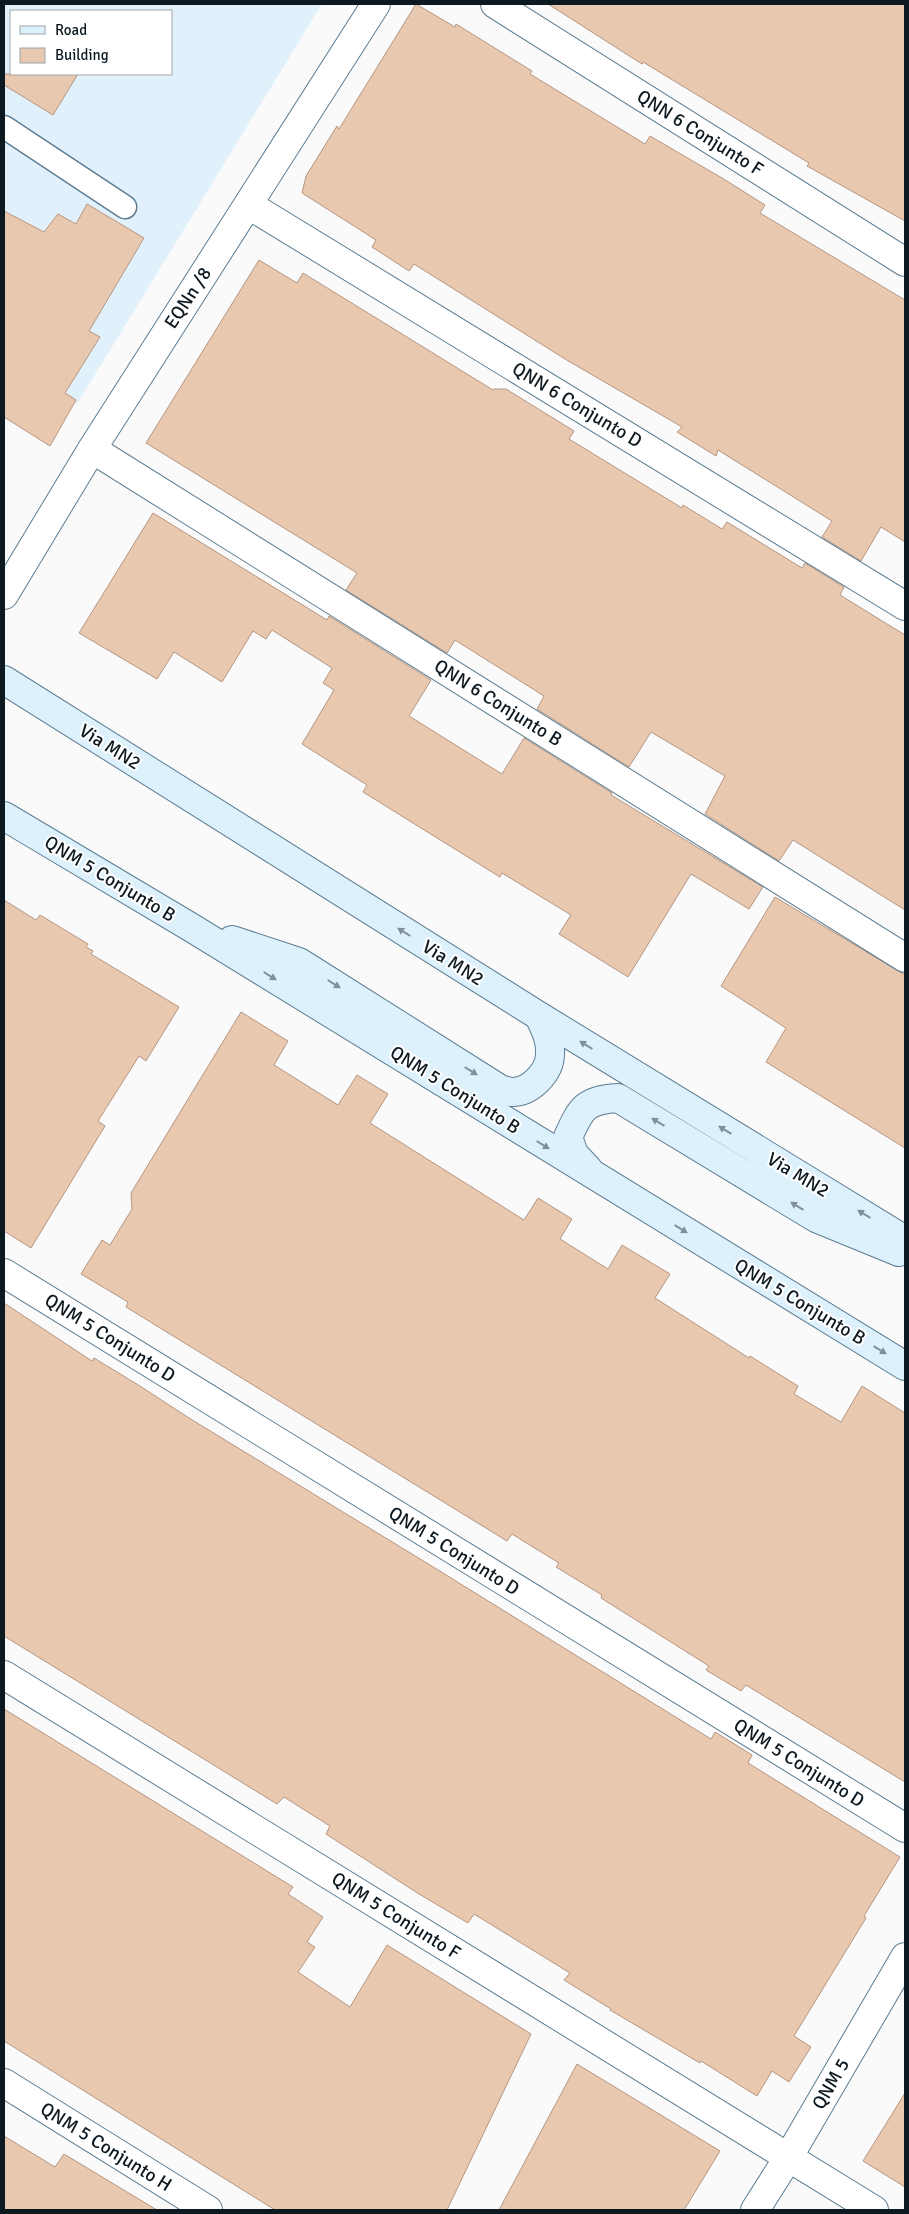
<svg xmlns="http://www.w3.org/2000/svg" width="909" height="2214" viewBox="0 0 909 2214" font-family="Signika,sans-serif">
  <rect width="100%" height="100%" fill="#fafafa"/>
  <!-- built -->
  <path fill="#e1f1fc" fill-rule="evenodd" d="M4 4H322L77 404 4 360ZM11 11H171V74H11Z"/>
  <!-- building -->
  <path fill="#e9c8b0" stroke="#b59681" d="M416 4 455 27 456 24 532 71 530 74 645 144 650 136 722 178 765 205 760 213 905 300V542L881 527 861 561 822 537 832 521 718 450 716 456 677 432 682 427 565 359 414 264 409 271 372 247 376 240 302 193 306 176 337 126 339 129Z
    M548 4H905V221L807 166 809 163 643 62 642 64Z
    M4 74H78L53 115 4 85Z
    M87 204 144 238 89 331 100 337 65 393 76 400 50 446 4 417V211L44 232 58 214 76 224Z
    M259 260 297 283 303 273 493 390 494 389H506L574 431 569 439 682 508 683 505 722 529 727 522 802 568 805 563 844 587 840 595 905 635V910L793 840 779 861 705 814 725 776 651 732 629 767 537 709 544 696 455 640 447 653 346 590 357 573 146 443Z
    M153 513 327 620 329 616 431 680 409 716 502 774 524 738 612 793 611 795 763 887 749 909 691 874 628 977 559 934 571 915 502 873 500 877 363 792 367 785 302 744 334 690 323 683 332 668 272 630 266 639 253 631 222 682 174 652 157 679 79 633Z
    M775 897 905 975V1148L766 1062 786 1028 721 986Z
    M4 900 36 920 40 915 88 944 86 947 93 951 91 954 179 1007 146 1061 139 1056 98 1121 105 1126 31 1248 4 1231Z
    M241 1012 288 1041 274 1065 338 1105 357 1075 388 1094 370 1123 524 1220 538 1198 572 1219 560 1239 608 1269 622 1245 670 1274 655 1298 749 1358 750 1356 798 1386 794 1394 841 1422 862 1386 905 1413V1782L746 1685 741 1691 706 1670 709 1666 601 1598 602 1595 556 1567 559 1563 512 1534 507 1541 126 1307 128 1302 81 1274 102 1240 110 1245 132 1209 131 1193Z
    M4 1303 92 1361 94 1358 140 1386 189 1418 430 1565 711 1739 715 1732 752 1755 748 1763 900 1857 864 1916 866 1918 794 2036 811 2047 789 2082 772 2071 757 2096 701 2061 700 2063 610 2010 611 2009 564 1980 570 1973 474 1914 468 1923 419 1894 326 1834 330 1826 284 1797 277 1804 4 1636Z
    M4 1709 293 1887 288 1894 323 1917 307 1942 315 1947 298 1972 350 2007 387 1945 531 2034 447 2210H275L4 2041Z
    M577 2064 720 2151 684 2210H499Z
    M905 2093V2187L863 2161Z
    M4 2136 55 2167 64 2154 157 2210H4Z"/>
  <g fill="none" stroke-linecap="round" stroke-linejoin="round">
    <defs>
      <path id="service" d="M4 127 125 207"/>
      <path id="minor" d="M495 4 905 262
        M249 205 905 606
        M92 449 905 958
        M4 595 92 449 376 4
        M4 1273 905 1828
        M4 1675 874 2210
        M4 2083 208 2210
        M755 2210 788 2158 905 1957"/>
      <path id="secondary" d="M4 680 539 1016 905 1240
        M4 816 192 928 905 1366
        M232 940 299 962 500 1089C503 1090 507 1091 511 1092 530 1093 550 1072 550 1054 551 1040 545 1029 539 1016
        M588 1169 574 1154 568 1137C581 1108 585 1100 618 1098L816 1218 899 1252"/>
    </defs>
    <!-- service casing -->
    <use href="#service" stroke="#5d7d91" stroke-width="25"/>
    <!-- minor casing -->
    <use href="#minor" stroke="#5d7d91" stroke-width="30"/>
    <!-- secondary casing -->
    <use href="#secondary" stroke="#5d7d91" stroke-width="30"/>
    <!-- service -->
    <use href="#service" stroke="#fff" stroke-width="22"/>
    <!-- minor -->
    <use href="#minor" stroke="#fff" stroke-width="28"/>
    <!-- secondary -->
    <use href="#secondary" stroke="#ddf1fd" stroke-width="28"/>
  </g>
  <!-- one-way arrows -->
  <defs><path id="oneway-solid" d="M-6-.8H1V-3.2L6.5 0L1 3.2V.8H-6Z" transform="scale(1.25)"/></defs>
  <g fill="#7f909a">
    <use href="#oneway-solid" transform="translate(404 932) rotate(-148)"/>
    <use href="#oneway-solid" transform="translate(270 976) rotate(32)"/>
    <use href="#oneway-solid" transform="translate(334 984) rotate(32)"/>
    <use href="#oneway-solid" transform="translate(586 1045) rotate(-149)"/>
    <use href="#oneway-solid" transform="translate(471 1071) rotate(32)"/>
    <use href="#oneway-solid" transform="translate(658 1122) rotate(-149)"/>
    <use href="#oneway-solid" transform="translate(725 1130) rotate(-149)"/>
    <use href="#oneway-solid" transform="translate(543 1145) rotate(32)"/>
    <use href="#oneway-solid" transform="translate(797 1206) rotate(-149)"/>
    <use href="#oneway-solid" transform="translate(864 1214) rotate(-149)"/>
    <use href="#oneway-solid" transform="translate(681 1229) rotate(31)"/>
    <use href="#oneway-solid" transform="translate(880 1350) rotate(31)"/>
  </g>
  <g text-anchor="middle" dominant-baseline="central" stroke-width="4" stroke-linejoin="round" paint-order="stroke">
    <!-- street labels -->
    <g font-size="19" fill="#0d1921" stroke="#fff">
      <text transform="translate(700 133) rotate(32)">QNN 6 Conjunto F</text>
      <text transform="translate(188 298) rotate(-57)">EQNn /8</text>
      <text transform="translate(577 405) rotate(31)">QNN 6 Conjunto D</text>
      <text transform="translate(498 703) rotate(32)">QNN 6 Conjunto B</text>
      <text transform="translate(110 747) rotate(32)">Via MN2</text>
      <text transform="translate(110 879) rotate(31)">QNM 5 Conjunto B</text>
      <text transform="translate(453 963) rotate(32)">Via MN2</text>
      <text transform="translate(455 1090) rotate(32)">QNM 5 Conjunto B</text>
      <text transform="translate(798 1175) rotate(31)">Via MN2</text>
      <text transform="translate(800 1302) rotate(31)">QNM 5 Conjunto B</text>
      <text transform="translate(110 1338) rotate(32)">QNM 5 Conjunto D</text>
      <text transform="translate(454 1551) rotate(32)">QNM 5 Conjunto D</text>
      <text transform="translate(799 1763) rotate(32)">QNM 5 Conjunto D</text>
      <text transform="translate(396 1916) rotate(32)">QNM 5 Conjunto F</text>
      <text transform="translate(831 2084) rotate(-60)">QNM 5</text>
      <text transform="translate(106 2147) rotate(32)">QNM 5 Conjunto H</text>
    </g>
  </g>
  <!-- border -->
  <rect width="909" height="2214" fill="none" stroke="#0d1921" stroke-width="10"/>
  <!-- legend -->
  <rect x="10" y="10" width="162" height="65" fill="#ffffff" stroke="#9ea3a6"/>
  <rect x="20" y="26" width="25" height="8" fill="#ddf1fd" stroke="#9ea3a6"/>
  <text x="55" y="35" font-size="15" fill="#0d1921">Road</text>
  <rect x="20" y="48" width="25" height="15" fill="#e9c8b0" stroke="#9ea3a6"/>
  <text x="55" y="60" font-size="15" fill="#0d1921">Building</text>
</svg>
